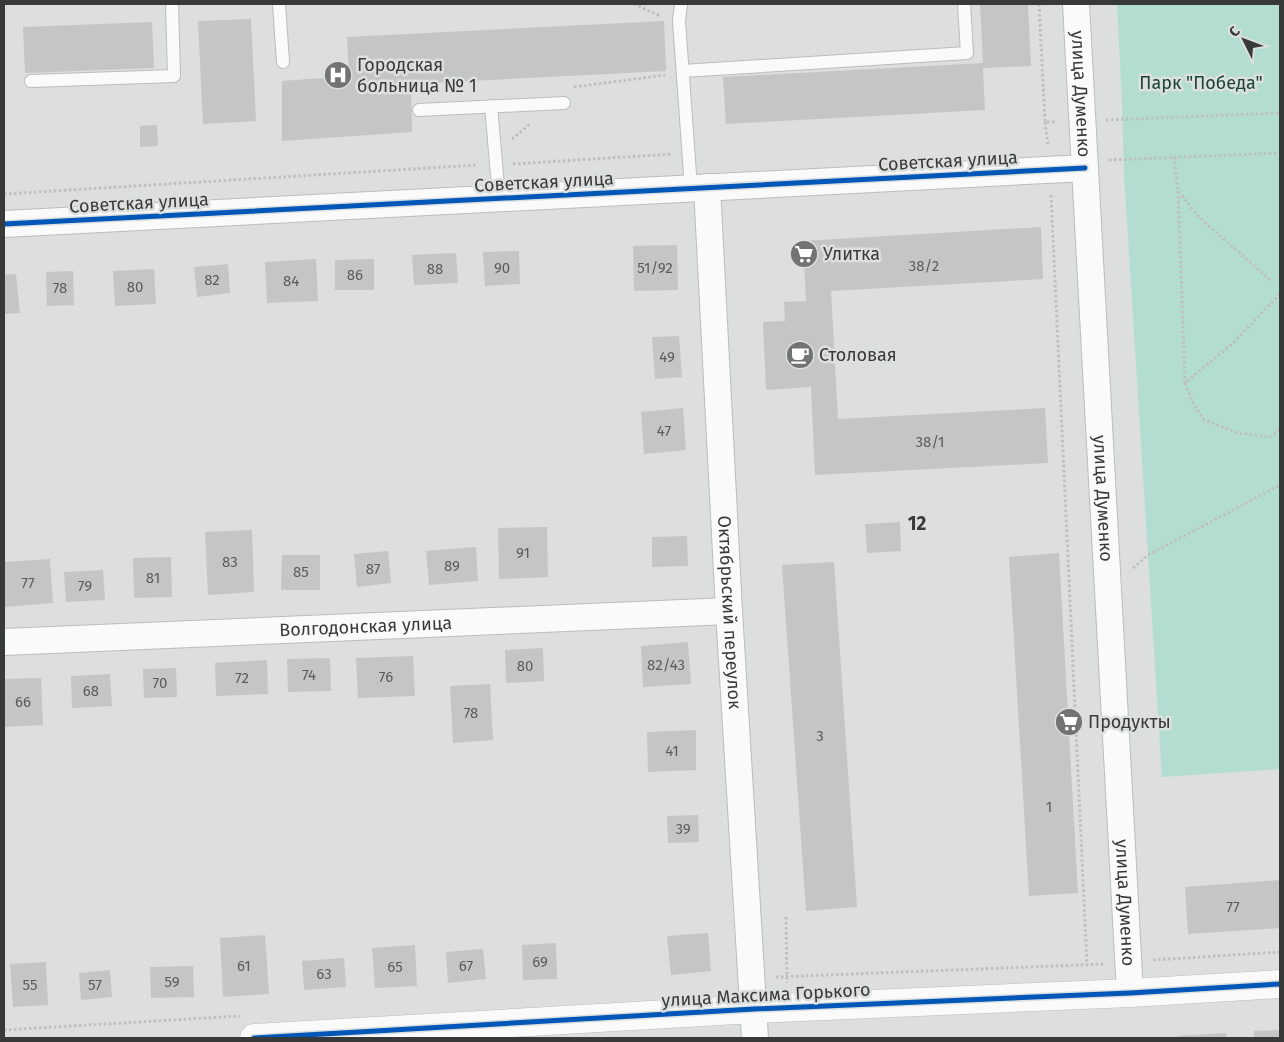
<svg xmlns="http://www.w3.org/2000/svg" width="1284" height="1042" viewBox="0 0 1284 1042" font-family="'Fira Sans',sans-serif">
  <rect width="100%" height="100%" fill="#dcdfde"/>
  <!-- green -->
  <path fill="#b3ddd1" d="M1117 4H1280V769L1162 777 1124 175 1122 102Z"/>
  <!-- building -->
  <path fill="#c4c6c5" d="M980 4H1028L1031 66 983 68 985 110 726 124 723 77 983 63Z
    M251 19 256 121 203 124 198 21Z
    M664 21 666 71 411 84 412 132 282 141V81L349 76 347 37Z
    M152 22 154 68 25 73 23 27Z
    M157 125 158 146 140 147V126Z
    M1041 227 1043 279 831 291 838 419 1045 408 1048 463 815 475 811 387 766 390 763 322 785 321 784 302 806 301 803 241Z
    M677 245 678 290 634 291 633 246Z
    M519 251 520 284 485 286 483 252Z
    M456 253 458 283 414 285 412 255Z
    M316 259 318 301 267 303 265 262Z
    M374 259V290H335V260Z
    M228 264 230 293 197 297 194 267Z
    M154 269 156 304 115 306 113 271Z
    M73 271 74 305 47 306 46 272Z
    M16 274 20 313 4 314V275Z
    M679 336 682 377 655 379 652 337Z
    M683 408 686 450 644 454 641 412Z
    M900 522 901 551 867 553 865 524Z
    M547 527 548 577 499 579 498 528Z
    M252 530 254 592 208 595 205 532Z
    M687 536 688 566 652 567V537Z
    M476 547 478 581 429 585 426 551Z
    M388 551 391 583 357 587 354 554Z
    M1059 553 1078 893 1029 896 1009 557Z
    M282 555H320V590H281Z
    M171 557 172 597 134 598 133 558Z
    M50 559 53 603 4 607V562Z
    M834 562 857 907 806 911 782 565Z
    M103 570 105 600 66 602 64 572Z
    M688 642 691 684 643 687 641 646Z
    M543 648 544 681 506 683 505 650Z
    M413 656 415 696 358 698 356 658Z
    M330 658 331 691 288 692 287 659Z
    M267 660 268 694 216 696 215 663Z
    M176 668 177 697 144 698 143 669Z
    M110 674 112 706 72 708 71 676Z
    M41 678 43 725 4 727V679Z
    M490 684 493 740 453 743 450 686Z
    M696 730V770L648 772 647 732Z
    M698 815 699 842 668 843 667 816Z
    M1280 880V928L1188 934 1185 887Z
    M708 933 711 971 671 975 667 936Z
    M265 935 269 994 223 997 220 938Z
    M556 943 557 979 523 980 522 945Z
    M415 945 417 986 375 988 372 948Z
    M483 949 486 979 448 983 446 952Z
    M344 958 346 987 304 990 302 961Z
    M46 962 48 1005 13 1007 10 964Z
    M193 966 194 997 151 998 150 967Z
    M110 970 112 997 81 1000 79 973Z
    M1280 1030V1038H1254V1031Z
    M1226 1033 1227 1038H1177V1036Z"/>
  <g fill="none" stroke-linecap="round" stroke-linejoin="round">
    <defs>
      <path id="service" d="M279 4 283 62
        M681 4 679 21 691 188
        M683 71 967 53 964 4
        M31 81 174 76 172 4
        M491 106 499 198
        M419 110 564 103"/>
      <g id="minor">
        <path id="s1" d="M1076 4 1130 993"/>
        <path id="s2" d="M707 187 729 611 755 1038"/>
        <path d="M4 224 1085 168"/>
        <path id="s3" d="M4 642 729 611"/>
      </g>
      <path id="tertiary" d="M254 1038 754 1009 1130 993 1280 984"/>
    </defs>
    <!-- service casing -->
    <use href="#service" stroke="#bbbdbc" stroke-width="14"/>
    <!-- minor casing -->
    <use href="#minor" stroke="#bbbdbc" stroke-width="28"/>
    <!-- tertiary casing -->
    <use href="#tertiary" stroke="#bbbdbc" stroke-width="29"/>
    <!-- path -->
    <path stroke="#bec0bf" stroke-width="3" stroke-dasharray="2.5 2.5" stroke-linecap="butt" d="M634 4 660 16
      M1039 4 1045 122H1057
      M574 87 665 75
      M1106 120 1280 113
      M1045 122 1048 146
      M512 139 530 124
      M1174 157 1178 191 1198 216 1271 281
      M1109 160 1280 153
      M513 164 672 154
      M1178 191 1185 383 1232 344 1280 294
      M4 194 477 165
      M1051 195 1087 965
      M1185 383 1192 401 1204 420 1238 433 1271 437 1280 429
      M1133 568 1148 555 1280 485
      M786 917 787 983
      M1153 960 1280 952
      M776 977 1105 964
      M4 1030 240 1016"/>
    <!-- service -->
    <use href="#service" stroke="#fafafa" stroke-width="12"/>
    <!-- minor -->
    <use href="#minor" stroke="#fafafa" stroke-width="26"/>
    <!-- tertiary -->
    <use href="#tertiary" stroke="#fafafa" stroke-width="28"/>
    <defs>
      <path id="cycleway" d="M4 224 1085 168
        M254 1038 754 1009 1130 993 1280 984"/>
    </defs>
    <!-- cycleway casing -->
    <use href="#cycleway" stroke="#dbe0de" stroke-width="8"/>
    <!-- cycleway -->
    <use href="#cycleway" stroke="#0057b8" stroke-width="5"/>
  </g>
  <!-- icons -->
  <defs>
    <symbol id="hospital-disc" viewBox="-11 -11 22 22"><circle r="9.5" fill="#717473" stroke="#dbe0de"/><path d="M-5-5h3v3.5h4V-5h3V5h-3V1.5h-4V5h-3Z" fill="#fff"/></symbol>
    <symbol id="supermarket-disc" viewBox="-11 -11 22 22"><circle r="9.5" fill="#717473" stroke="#dbe0de"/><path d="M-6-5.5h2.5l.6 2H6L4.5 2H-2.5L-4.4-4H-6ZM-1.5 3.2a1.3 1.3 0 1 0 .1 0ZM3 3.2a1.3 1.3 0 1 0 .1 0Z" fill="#fff"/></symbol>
    <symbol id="cafe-disc" viewBox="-11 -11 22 22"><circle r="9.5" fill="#717473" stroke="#dbe0de"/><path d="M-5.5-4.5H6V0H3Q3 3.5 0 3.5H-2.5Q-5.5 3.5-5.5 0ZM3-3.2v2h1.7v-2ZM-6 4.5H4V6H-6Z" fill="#fff"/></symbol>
  </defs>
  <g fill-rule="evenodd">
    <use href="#hospital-disc" x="322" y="59" width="32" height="32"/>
    <use href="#supermarket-disc" x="788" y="238" width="32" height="32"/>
    <use href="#cafe-disc" x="784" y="339" width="32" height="32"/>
    <use href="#supermarket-disc" x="1053" y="706" width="32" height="32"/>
  </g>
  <g text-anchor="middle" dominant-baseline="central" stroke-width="5" stroke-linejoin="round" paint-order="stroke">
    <!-- number labels -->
    <g font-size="15" fill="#5b5d5c">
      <text x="924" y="266">38/2</text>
      <text x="502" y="268">90</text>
      <text x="655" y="268">51/92</text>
      <text x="435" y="269">88</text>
      <text x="355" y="275">86</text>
      <text x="212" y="280">82</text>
      <text x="291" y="281">84</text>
      <text x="135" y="287">80</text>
      <text x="60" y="288">78</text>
      <text x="667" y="357">49</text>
      <text x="664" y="431">47</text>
      <text x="930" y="442">38/1</text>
      <text x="523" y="553">91</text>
      <text x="230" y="562">83</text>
      <text x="452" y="566">89</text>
      <text x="373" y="569">87</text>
      <text x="301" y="572">85</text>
      <text x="153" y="578">81</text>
      <text x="28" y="583">77</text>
      <text x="85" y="586">79</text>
      <text x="666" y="665">82/43</text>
      <text x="525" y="666">80</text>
      <text x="309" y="675">74</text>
      <text x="386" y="677">76</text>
      <text x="242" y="678">72</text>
      <text x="160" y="683">70</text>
      <text x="91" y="691">68</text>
      <text x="23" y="702">66</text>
      <text x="471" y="713">78</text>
      <text x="820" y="736">3</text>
      <text x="672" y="751">41</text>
      <text x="1049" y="807">1</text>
      <text x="683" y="829">39</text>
      <text x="1233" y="907">77</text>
      <text x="540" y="962">69</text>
      <text x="244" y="966">61</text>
      <text x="466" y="966">67</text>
      <text x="395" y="967">65</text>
      <text x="324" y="974">63</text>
      <text x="172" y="982">59</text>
      <text x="30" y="985">55</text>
      <text x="95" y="985">57</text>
    </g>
    <!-- poi labels -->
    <g font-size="18" fill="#383a39" stroke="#dbe0de" text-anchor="start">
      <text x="357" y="65">Городская<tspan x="357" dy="21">больница № 1</tspan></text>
      <text x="823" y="254">Улитка</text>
      <text x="819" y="355">Столовая</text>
      <text x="1088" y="722">Продукты</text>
    </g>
    <!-- park labels -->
    <g font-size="18" fill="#1b4339" stroke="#dbe0de">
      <text x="1201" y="83">Парк "Победа"</text>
    </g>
    <!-- street labels -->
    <g font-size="18" fill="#383a39" stroke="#dbe0de">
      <text stroke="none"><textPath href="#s1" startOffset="90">улица Думенко</textPath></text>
      <text transform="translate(948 161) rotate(-3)">Советская улица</text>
      <text transform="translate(544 182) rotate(-3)">Советская улица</text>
      <text transform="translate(139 203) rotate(-3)">Советская улица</text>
      <text stroke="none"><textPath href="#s1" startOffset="495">улица Думенко</textPath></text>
      <text stroke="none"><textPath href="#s2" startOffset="426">Октябрьский переулок</textPath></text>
      <text stroke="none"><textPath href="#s3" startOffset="362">Волгодонская улица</textPath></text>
      <text stroke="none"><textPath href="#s1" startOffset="900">улица Думенко</textPath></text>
      <text transform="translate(766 995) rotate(-3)">улица Максима Горького</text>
    </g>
    <!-- neighbourhood labels -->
    <g font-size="19" font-weight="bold" fill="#383a39" stroke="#dbe0de">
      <text x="917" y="523">12</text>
    </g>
  </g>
  <!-- border -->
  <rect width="1284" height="1042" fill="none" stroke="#383a39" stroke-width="10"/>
  <!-- north arrow -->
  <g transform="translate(1244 40) rotate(312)" stroke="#dbe0de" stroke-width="4" paint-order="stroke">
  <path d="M0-4L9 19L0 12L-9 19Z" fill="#383a39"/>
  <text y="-8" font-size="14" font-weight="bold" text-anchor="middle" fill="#383a39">С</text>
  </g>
</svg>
